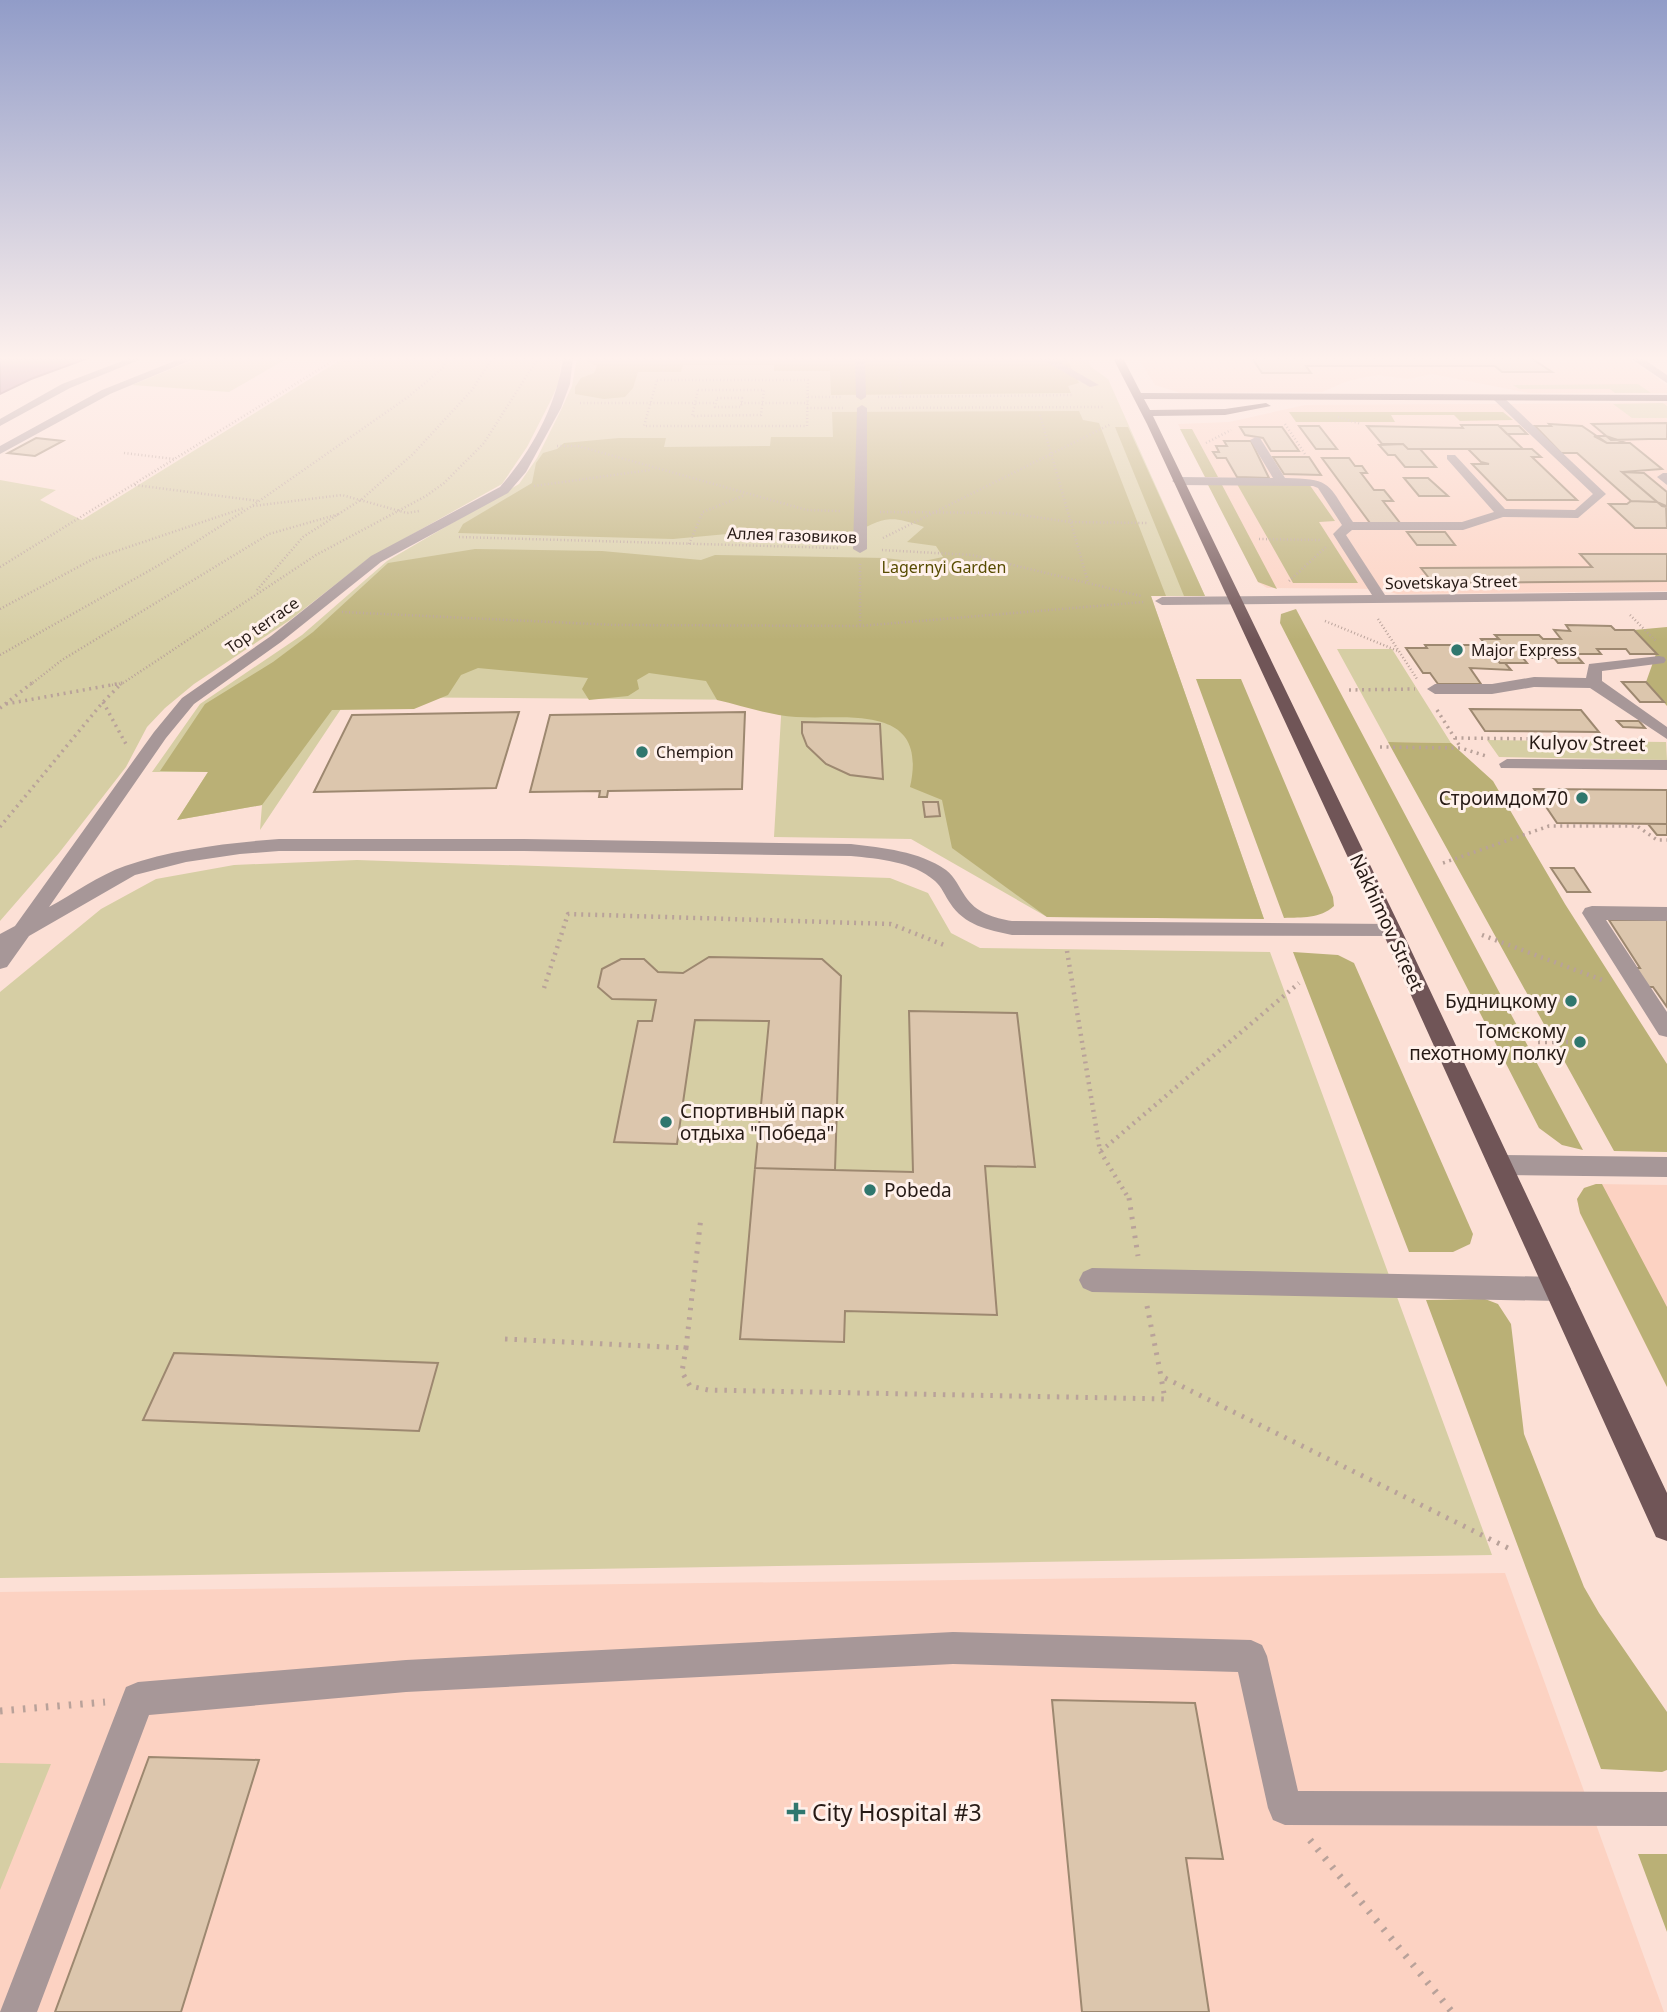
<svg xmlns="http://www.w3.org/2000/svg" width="1667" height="2012" viewBox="0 0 1667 2012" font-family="'Noto Sans',sans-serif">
  <rect width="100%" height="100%" fill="#fce0d6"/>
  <!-- built -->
  <path fill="#fcd2c2" d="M1138 358H1628L1667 385V393H1529L1432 374 1408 379 1378 375 1361 378 1345 382 1322 392 1181 393 1155 385Z
    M1667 403V591L1397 594 1381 589 1267 588 1258 582 1178 424 1229 422 1305 405Z
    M1596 1184 1667 1185V1387L1580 1213 1577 1199 1584 1188Z
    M1505 1573 1664 2012H0V1592Z"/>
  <!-- green -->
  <path fill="#d6cea4" d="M199 358H288L229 392 132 385Z
    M336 358H561L559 382 551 400 527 447 502 484 368 559 290 620 194 684 165 708 147 727 126 767 59 853 0 921V480L56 490 40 500 82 520 342 359Z
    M577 358H1088L1091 367 1108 379 1205 596H1151L1264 919 1047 917 911 839 774 837 782 700 349 697 260 830 262 805 177 820 208 772H152L200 704 302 635 387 561 519 484 537 458 561 410 572 386Z
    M1638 384 1651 393H1615L1610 389H1519L1513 385Z
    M1663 403 1667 406V418H1632L1613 404Z
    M1337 649H1392L1451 743 1388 742Z
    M1487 740 1666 742 1667 760 1499 757Z
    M357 860 890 878 928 893 951 933 980 948 1270 952 1492 1555 0 1578V992L101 909 156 879 234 865Z
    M0 1763 51 1764 0 1890Z"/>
  <!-- forest -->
  <path fill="#bab076" d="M580 358H1066L1079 383 1068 386 1071 393 831 395 830 371H774V365H683L681 372H638L633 388 625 397 604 399 575 394V387L581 378 594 373 597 366Z
    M1079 411 1083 420 1099 423 1166 596H1151L1264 919 1047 917 952 848 942 800 910 787C929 703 848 720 796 717 769 715 743 706 717 700L706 681 649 673 637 680 639 689 628 696 589 700 582 689 588 678 478 668 461 675 448 695 414 709 332 710 262 805 177 820 208 772 160 771 205 704 273 662 313 632 388 563 475 549 602 551 701 560 715 555 885 558 919 562 943 557 936 546 907 542 924 527C887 514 885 518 850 535L854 544 826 545 738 533 673 539 458 533 463 524 532 483 536 463 543 453 557 449 564 443 619 438H666L664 447 770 446 771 437H833L832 412Z
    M1289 412H1503L1513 420 1460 421 1454 415H1391L1395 422H1296Z
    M1115 427H1128L1205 596H1184Z
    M1180 429H1192L1218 477H1205Z
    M1207 483H1221L1277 589 1258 582Z
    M1237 484H1309L1335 521 1319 522 1358 583H1293Z
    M1296 609 1583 1150 1562 1145 1539 1128 1280 623 1281 614Z
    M1667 627V706L1646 682 1656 654 1634 630Z
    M1196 679H1241L1333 897 1334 906C1320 919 1302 917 1284 918Z
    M1388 742 1451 743 1493 781 1565 904 1667 1064V1152L1614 1151Z
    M1293 952 1338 955 1354 963 1473 1234 1470 1244 1453 1252H1409Z
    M1596 1184H1602L1667 1307V1387L1580 1213 1577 1199 1584 1188Z
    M1485 1299 1498 1304 1511 1324 1524 1434 1584 1587 1599 1613 1667 1712V1770L1662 1772 1601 1769 1426 1300Z
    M1638 1854H1667V1932Z"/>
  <!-- water -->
  <path fill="#ae7997" stroke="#855c70" stroke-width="2" d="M0 358H88L31 379 0 394Z"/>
  <!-- building -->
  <path fill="#dcc6ad" stroke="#9d8870" stroke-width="2" d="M1252 358H1531L1552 372H1502L1495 366H1306L1311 373H1262Z
    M1667 423V439H1649L1611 440 1592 424Z
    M1549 424 1582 426 1607 443H1630L1662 469 1622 472 1657 502 1631 501 1577 453H1561L1535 426H1551Z
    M1461 425H1498L1523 449H1408L1403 444H1382L1367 426 1463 428Z
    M1299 426H1319L1337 449H1316Z
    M1499 426H1519L1527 434H1507Z
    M1240 427H1282L1299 451H1271L1263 438 1245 435Z
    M1594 436H1606L1626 443H1607Z
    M36 438 63 441 35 456 8 453Z
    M1224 441H1251L1269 478 1237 477 1226 458H1217L1213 452H1219L1216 446H1227Z
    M1403 444 1408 449H1420L1436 467H1405L1395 455H1388L1379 445Z
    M1468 449H1532L1541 457H1532L1577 500H1507L1472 464H1489L1481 462Z
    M1273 457H1309L1321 475 1284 474Z
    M1322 458H1349L1355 466H1362L1367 473H1361L1374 490H1384L1393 501H1383L1400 523H1370Z
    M1622 472 1644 473 1667 492V507L1662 506Z
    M1404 478H1428L1448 496H1419Z
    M1631 501 1657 502 1666 506 1667 528H1635L1609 504H1627Z
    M1407 532H1445L1455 545H1417Z
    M1580 554H1667V581L1433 583 1421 568 1592 567Z
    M1566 625 1611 626 1615 630H1634L1657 654H1630L1626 649H1597L1601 654H1575L1583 663H1558L1554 658H1523L1527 663H1500L1481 639H1499L1495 635H1539L1543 639H1561L1554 630 1570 631Z
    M1425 645H1471L1473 648H1488L1500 663H1505L1511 670 1470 668 1481 684H1438L1430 673H1423L1406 648H1427Z
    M1622 682H1646L1664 702H1640Z
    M1470 709 1581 710 1599 732 1485 731Z
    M519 712 496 788 314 792 352 715Z
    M745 712 742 789 608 791 607 797H599L600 791 530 792 550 715Z
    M1617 721H1639L1645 728 1623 727Z
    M802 722 880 724 883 779 850 775 826 764 807 746 802 733Z
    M1534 789 1667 790V824L1557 823Z
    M923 802H938L940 816 925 817Z
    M1648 824H1667V835H1657Z
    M1551 868H1574L1590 892H1567Z
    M1609 920H1667V1007L1653 987H1648L1635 968H1640Z
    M709 957 822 959 841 976 835 1170 755 1168 769 1021 695 1020 677 1144 614 1142 638 1021H652L656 1000 612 999 598 987 602 969 621 959H644L658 972 683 973Z
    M909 1011 1017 1013 1035 1167 985 1166 997 1315 845 1311 844 1342 740 1339 755 1168 913 1172Z
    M174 1353 438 1363 419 1431 143 1420Z
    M1052 1700 1195 1703 1223 1859 1186 1858 1209 2012H1082Z
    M149 1757 259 1760 181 2012H55Z"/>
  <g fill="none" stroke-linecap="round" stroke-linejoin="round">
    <!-- path-far4 -->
    <path stroke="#b9a29a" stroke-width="2.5" stroke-dasharray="1 2.5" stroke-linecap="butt" d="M898 358 901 397
      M718 365 719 358
      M663 372 666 358
      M657 380H808L807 426H644Z
      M698 390H764L761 415 692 416Z
      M808 397H842
      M878 397 1073 395
      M717 398H742L741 407H715Z
      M580 403H716
      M741 403H808
      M807 408H844
      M881 408 1104 407
      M1040 415 1088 582
      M1338 417 1361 424
      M1285 424 1305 454
      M1206 443 1231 430
      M557 446H578L807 510 840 511
      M124 453 174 459
      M135 485 259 501
      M534 486 650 470
      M253 506 342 495 407 513 419 511
      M880 512 1008 513 1070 522 1148 523
      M459 537 838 548
      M883 538 1111 424
      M1259 539 1322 540
      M689 544 703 512 745 495
      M882 550 972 555 1141 596
      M860 564V625
      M0 567 331 362 430 358
      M1289 581 1326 547
      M257 590 303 537 362 499 413 454 472 390 492 358
      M0 609 93 559 244 508
      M342 612 614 625 860 626 1144 602
      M1630 615 1656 641
      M1378 619 1417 679
      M1325 621 1398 651
      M0 655 161 564 252 506 408 397 443 368 446 358
      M30 685 62 660 269 534 339 514
      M112 685 122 683
      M120 685 316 555 426 496 444 483 484 443 538 358"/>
    <!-- path-far3 -->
    <path stroke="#b9a29a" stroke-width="3.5" stroke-dasharray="2 4.5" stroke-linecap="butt" d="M1349 690 1415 689
      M103 702 127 746
      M6 704 122 683
      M0 708 32 683
      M1437 710 1461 748
      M1455 738 1638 740
      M1380 747 1461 748 1486 756
      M0 827 103 702 122 683
      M1443 863 1549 826H1637L1657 840H1667"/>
    <!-- path-far2 -->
    <path stroke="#b9a29a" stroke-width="4.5" stroke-dasharray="2 5" stroke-linecap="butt" d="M1482 935 1605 981
      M1067 951 1100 1151 1129 1199
      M544 988 568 914 891 924 944 945
      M1516 999 1564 1000
      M1538 1042H1568
      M1101 1151 1299 983"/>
    <!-- path-far1 -->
    <path stroke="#b9a29a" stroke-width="5" stroke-dasharray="2.5 7" stroke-linecap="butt" d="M1129 1198 1138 1256
      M1147 1306 1161 1376 1508 1548
      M505 1339 686 1348 682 1372 690 1386 708 1390 1165 1399 1161 1377
      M686 1348 701 1217"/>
    <!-- path -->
    <path stroke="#b9a29a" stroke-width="7" stroke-dasharray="2.5 9" stroke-linecap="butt" d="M0 1711 105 1702
      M1310 1840 1452 2012"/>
    <!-- minor -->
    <path fill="#a79798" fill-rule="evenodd" d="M130 358H144L70 388 0 426V419L62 384Z
      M182 358H196L110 394 0 454V446L102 390Z
      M563 358H573L570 384 561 408 526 472 508 493 381 562 281 642 194 704 166 738 49 907C73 894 99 875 125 866 174 849 227 843 279 839H524L851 844C883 848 919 851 946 870 955 877 959 887 965 896 976 913 994 918 1012 921L1392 924 1399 926 1402 931 1399 936 1012 935C988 930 964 925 950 903 945 896 942 887 935 881 912 861 879 859 851 856L524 851H279L240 854 186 862 135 875 29 936 7 967 0 969V934L15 926 154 732 182 698 271 636 371 556 500 487C531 452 557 405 563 358Z
      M855 358H865L866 397 861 400 856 397Z
      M1039 358H1052L1099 385 1090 387Z
      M1630 358H1642L1667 375V383Z
      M1494 396H1502L1606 494 1578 518 1503 517 1463 530H1352L1346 535 1385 595 1667 592V600L1162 605 1155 601 1162 597 1372 595 1333 534 1342 525 1318 488 1313 486 1178 485 1172 481 1178 477 1273 478 1250 440 1256 437 1260 438 1285 478C1334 479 1327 484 1353 522H1462L1494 512 1447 459V455H1455L1505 509 1575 510 1593 494 1494 400Z
      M862 405 867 408V549L860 553 853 549 857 408Z
      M1663 473H1667V485L1657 477Z
      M1659 656 1664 657 1666 660 1664 663 1602 671V681L1667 727V739L1590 688 1534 687 1492 694H1435L1427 689 1435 684H1492L1534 677 1586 678 1589 664Z
      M1507 759 1667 760V770L1501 768 1499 764Z
      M1592 906 1667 907V921L1606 920 1667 1012V1037L1659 1035 1582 913 1585 908Z
      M1500 1155 1667 1157V1177L1500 1175 1492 1172 1488 1165 1492 1158Z
      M1092 1268 1558 1277 1567 1281 1571 1289 1567 1297 1558 1301 1092 1292 1083 1288 1079 1280 1083 1272Z
      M953 1632 1251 1640 1262 1645 1267 1656 1298 1791 1667 1792V1826L1285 1825 1273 1820 1268 1808 1238 1672 953 1664 406 1692 149 1715 37 2012H0L126 1687 138 1682 406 1660Z"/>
    <!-- major -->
    <path fill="#705557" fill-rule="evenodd" d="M1113 358H1123L1141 393 1667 395V401L1144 399 1150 410 1225 409 1266 403 1271 406 1225 415 1153 416 1402 931 1667 1493V1541L1656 1537 1382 931 1147 424Z"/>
  </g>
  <!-- sky -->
  <linearGradient id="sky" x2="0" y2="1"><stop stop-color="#919cc8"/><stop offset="0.56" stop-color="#fef1ed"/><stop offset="1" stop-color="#fef1ed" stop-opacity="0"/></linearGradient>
  <rect width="1667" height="640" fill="url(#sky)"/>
  <!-- markers -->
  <g fill="#30776e" stroke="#fff1eb" stroke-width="2.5">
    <circle cx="1457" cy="650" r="7"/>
    <circle cx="642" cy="752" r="7"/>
    <circle cx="1582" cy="798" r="7"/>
    <circle cx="1571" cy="1001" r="7"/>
    <circle cx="1580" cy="1042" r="7"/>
    <circle cx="666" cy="1122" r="7"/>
    <circle cx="870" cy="1190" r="7"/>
    <path d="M792.5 1801.5h7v7h7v7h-7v7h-7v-7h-7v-7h7z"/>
  </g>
  <g text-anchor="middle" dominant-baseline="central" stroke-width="6" stroke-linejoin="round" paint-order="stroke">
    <!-- far-street labels -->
    <g font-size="16" fill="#261a15" stroke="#fff1eb">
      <text transform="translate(792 535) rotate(2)">Аллея газовиков</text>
      <text transform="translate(1451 582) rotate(-1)">Sovetskaya Street</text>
      <text transform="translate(262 625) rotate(-35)">Top terrace</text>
    </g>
    <!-- far-park labels -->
    <g font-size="16" fill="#574b00" stroke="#fff1eb">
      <text x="944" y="567">Lagernyi Garden</text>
    </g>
    <!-- far-poi labels -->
    <g font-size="16" fill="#261a15" stroke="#fff1eb" text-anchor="start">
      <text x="1471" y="650">Major Express</text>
      <text x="656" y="752">Chempion</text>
    </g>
    <!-- street labels -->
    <g font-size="19" fill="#261a15" stroke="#fff1eb">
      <text transform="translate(1587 743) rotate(1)">Kulyov Street</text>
      <text transform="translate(1387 922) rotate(65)">Nakhimov Street</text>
    </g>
    <!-- poi labels -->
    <g font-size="19" fill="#261a15" stroke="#fff1eb" text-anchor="end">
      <text x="1568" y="798">Строимдом70</text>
      <text x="1557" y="1001">Будницкому</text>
      <text x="1566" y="1031">Томскому<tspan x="1566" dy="22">пехотному полку</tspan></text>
      <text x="680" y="1111" text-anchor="start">Спортивный парк<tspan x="680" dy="22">отдыха "Победа"</tspan></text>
      <text x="884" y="1190" text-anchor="start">Pobeda</text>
    </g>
    <!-- near-poi labels -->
    <g font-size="23" fill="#261a15" stroke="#fff1eb" text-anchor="start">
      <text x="812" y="1812">City Hospital #3</text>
    </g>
  </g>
</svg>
